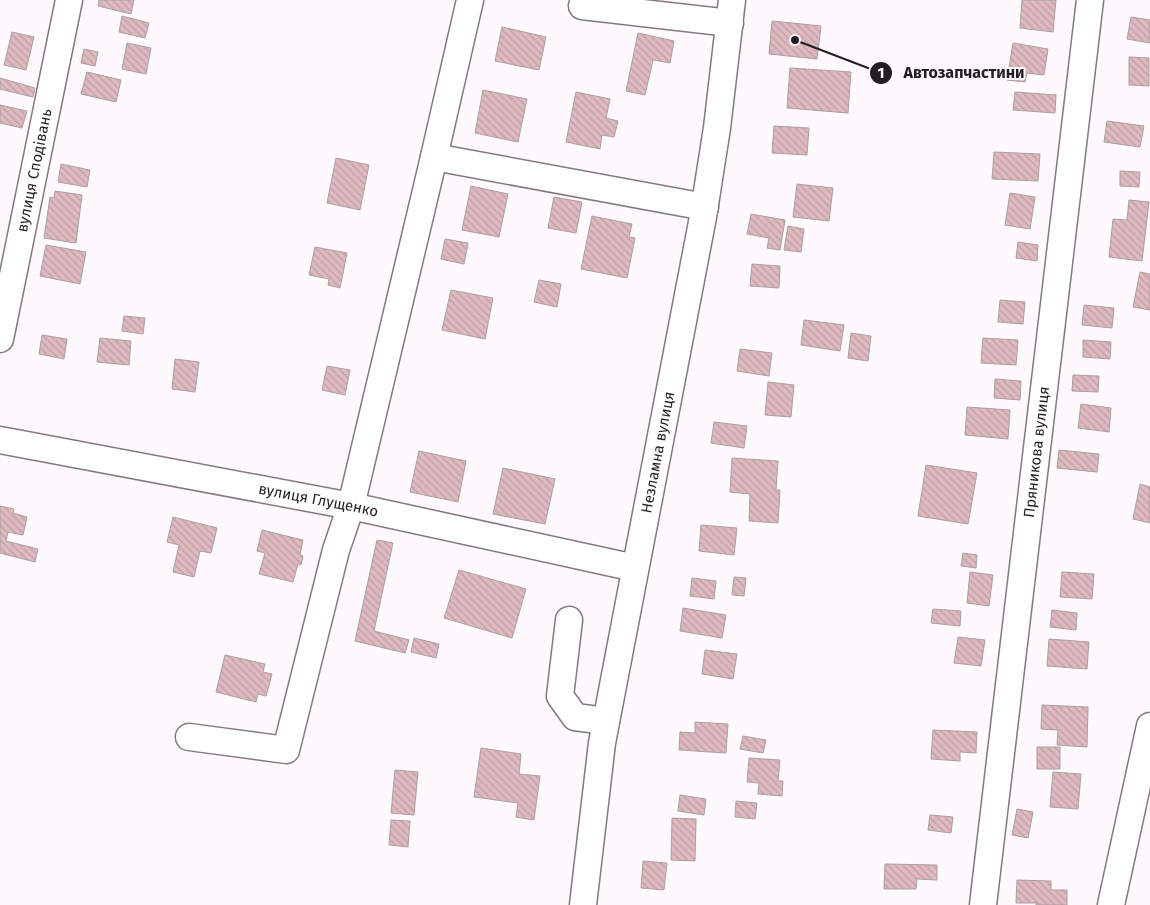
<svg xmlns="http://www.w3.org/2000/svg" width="1150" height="905" viewBox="0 0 1150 905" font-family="'Fira Sans',sans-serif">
  <defs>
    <pattern id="building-back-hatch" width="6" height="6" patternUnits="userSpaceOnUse" patternTransform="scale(1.25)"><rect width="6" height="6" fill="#deb9bf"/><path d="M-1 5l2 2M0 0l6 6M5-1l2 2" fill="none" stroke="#be9fa4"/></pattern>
  </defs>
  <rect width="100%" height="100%" fill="#fef9fc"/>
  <!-- building -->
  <path fill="url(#building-back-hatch)" stroke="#ac9fa1" d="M99 0H134L131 14 98 6Z
    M1022 0H1056L1053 32 1020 28Z
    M122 16 149 23 145 38 119 32Z
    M1131 17 1150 20V43L1127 39Z
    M772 21 821 26 817 59 769 54Z
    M502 27 546 37 539 70 495 61Z
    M12 32 34 37 26 70 4 65Z
    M638 33 674 41 670 63 653 60 645 95 626 91Z
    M127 43 151 48 146 74 122 69Z
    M1013 43 1048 49 1044 75 1027 73 1025 82 1007 80Z
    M84 49 98 52 95 66 81 63Z
    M1129 57 1149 58V86L1129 85Z
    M790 68 851 72 848 113 787 108Z
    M87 72 121 80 116 102 81 94Z
    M0 78 35 88 33 97 0 89Z
    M483 90 527 99 518 142 475 133Z
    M576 92 610 99 606 118 618 121 614 137 602 135 600 149 566 142Z
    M1015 92 1056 95 1055 113 1013 110Z
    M0 105 27 111 22 128 0 123Z
    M1107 121 1144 126 1140 147 1104 142Z
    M774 126 809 128 807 155 772 153Z
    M994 152 1040 154 1038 181 992 179Z
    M336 158 369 165 360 210 327 203Z
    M61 164 90 170 87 187 58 182Z
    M1120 171 1140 172 1139 187 1120 186Z
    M797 184 833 188 829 221 793 217Z
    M471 186 508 194 499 237 462 230Z
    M55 191 82 195 76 243 44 238 50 197 54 198Z
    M1010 193 1035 197 1030 229 1005 225Z
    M554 197 582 202 576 233 548 228Z
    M1129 200 1149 202 1142 261 1109 257 1113 219 1127 220Z
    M751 214 785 220 780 250 767 248 769 238 747 234Z
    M592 216 632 224 629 237 635 238 627 278 581 269Z
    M788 226 804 229 801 252 784 250Z
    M445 239 468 243 464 264 441 259Z
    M1018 242 1038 245 1037 261 1016 258Z
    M46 245 86 252 80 284 40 276Z
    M315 247 347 253 340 288 328 285 329 279 309 275Z
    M752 264 780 266 779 288 750 286Z
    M1140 272 1150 274V310L1133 307Z
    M539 280 561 284 557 307 534 302Z
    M451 290 493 298 485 339 442 330Z
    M1000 300 1025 302 1023 324 998 322Z
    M1084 305 1114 308 1112 328 1082 325Z
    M124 316 145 318 143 334 122 331Z
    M804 320 844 325 840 351 801 345Z
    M851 333 871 336 868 361 848 358Z
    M42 335 67 339 64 359 39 354Z
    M100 338 131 341 129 365 97 362Z
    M983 338 1018 340 1016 365 981 363Z
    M1083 340 1111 342 1110 359 1083 357Z
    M740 349 772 353 769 376 737 371Z
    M175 359 199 362 195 392 172 389Z
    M327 366 350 370 345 395 322 390Z
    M1073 375 1099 376 1098 392 1072 391Z
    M995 379 1021 381 1020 400 994 398Z
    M768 382 794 385 791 417 765 415Z
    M1081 404 1111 408 1109 432 1078 428Z
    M967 407 1010 410 1008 439 965 435Z
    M714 422 747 426 744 448 711 443Z
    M1059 450 1099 454 1097 472 1057 468Z
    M419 451 466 461 458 502 410 492Z
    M732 458 778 461 776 490H780L778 523 749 521 750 494 730 492Z
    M926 465 977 473 968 524 918 516Z
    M503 468 555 479 545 524 493 514Z
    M1140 484 1150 487V523L1133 519Z
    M0 506 14 509 13 513 27 517 23 535 8 532 6 541 38 549 35 562 0 553Z
    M173 517 217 528 211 553 200 551 194 577 173 572 179 545 167 542Z
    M701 525 737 528 734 555 699 551Z
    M262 530 303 540 300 555 303 556 301 565 298 564 293 582 259 574 265 553 257 551Z
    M377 540 393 543 374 631 409 640 405 653 355 641Z
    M963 553 977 555 976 568 961 566Z
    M459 570 526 589 512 638 444 618Z
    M970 572 993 575 989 606 967 603Z
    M1062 572 1094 574 1092 599 1060 597Z
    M734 577 746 578 744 596 732 595Z
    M692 578 716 581 714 599 690 596Z
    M683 608 726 615 722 638 680 631Z
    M933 609 961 611 960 626 931 623Z
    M1052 610 1077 613 1076 630 1050 627Z
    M958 637 985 640 981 666 954 663Z
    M414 638 439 644 436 658 411 652Z
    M1049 639 1089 642 1087 669 1047 666Z
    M705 650 737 654 733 679 702 674Z
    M225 655 265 664 263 672 272 674 266 696 258 694 256 702 216 692Z
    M1042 705 1088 707 1087 747 1057 745 1058 730 1041 729Z
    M695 722 728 724 726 753 679 750 680 732 695 733Z
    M933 730 977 732 976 753 960 752V761L931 759Z
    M743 736 766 740 763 753 740 749Z
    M1037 747H1060V769H1037Z
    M481 748 521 754 519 774 540 776 534 820 516 817 518 803 474 797Z
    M749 758 780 760 778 781H783L782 796 758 794 759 783 747 782Z
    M395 770 418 772 414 815 391 813Z
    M1053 772 1081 774 1078 809 1050 807Z
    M680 795 706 799 704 815 678 811Z
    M736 801 757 803 755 819 735 817Z
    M1017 809 1033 812 1028 838 1012 835Z
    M930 815 953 817 951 833 928 830Z
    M672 818 696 819 695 861 671 860Z
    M391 820 410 821 408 847 389 845Z
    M643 861 667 863 664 890 641 888Z
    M885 864 937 865V880L917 879 916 889H884Z
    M1017 880 1051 881V890H1067V905H1036V903H1016Z"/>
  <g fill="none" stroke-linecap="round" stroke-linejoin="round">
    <defs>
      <g id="minor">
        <path d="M582 6 730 23"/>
        <path d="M434 157 470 0"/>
        <path id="s1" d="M0 339 69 0"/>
        <path id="s2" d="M0 440 351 506 635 568"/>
        <path d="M569 620 560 696 575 717 606 721"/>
        <path d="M189 737 286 750 336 550 351 506 434 157 705 207"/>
        <path id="s3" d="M583 905 602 743 703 217 717 128 732 0"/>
        <path id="s4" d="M983 905 1090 0"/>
        <path d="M1111 905 1150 726"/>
      </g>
    </defs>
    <!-- minor casing -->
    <use href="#minor" stroke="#83797f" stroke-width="29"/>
    <!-- minor -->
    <use href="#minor" stroke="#fff" stroke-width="26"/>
  </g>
  <g text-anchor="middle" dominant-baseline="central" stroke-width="4" stroke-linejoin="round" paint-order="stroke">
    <!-- street labels -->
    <g font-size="15" fill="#221e21" stroke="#fef9fc">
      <text stroke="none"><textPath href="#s1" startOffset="172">вулиця Сподівань</textPath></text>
      <text stroke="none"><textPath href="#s3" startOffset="459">Незламна вулиця</textPath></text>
      <text stroke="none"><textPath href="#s4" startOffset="456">Пряникова вулиця</textPath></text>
      <text stroke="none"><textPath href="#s2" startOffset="324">вулиця Глущенко</textPath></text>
    </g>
  </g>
  <!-- callouts -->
  <path fill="none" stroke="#221e21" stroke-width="2" d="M795 40L881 73"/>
  <g fill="#221e21" stroke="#fef9fc" stroke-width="2">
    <circle cx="795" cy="40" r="5"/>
    <circle cx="881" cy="73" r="12"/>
  </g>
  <g font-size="15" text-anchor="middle" font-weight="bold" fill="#fff">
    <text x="881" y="78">1</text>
  </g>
  <g font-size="16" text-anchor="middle" font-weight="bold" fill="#221e21" stroke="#fef9fc" stroke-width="4" stroke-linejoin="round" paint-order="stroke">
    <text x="964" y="78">Автозапчастини</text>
  </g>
</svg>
